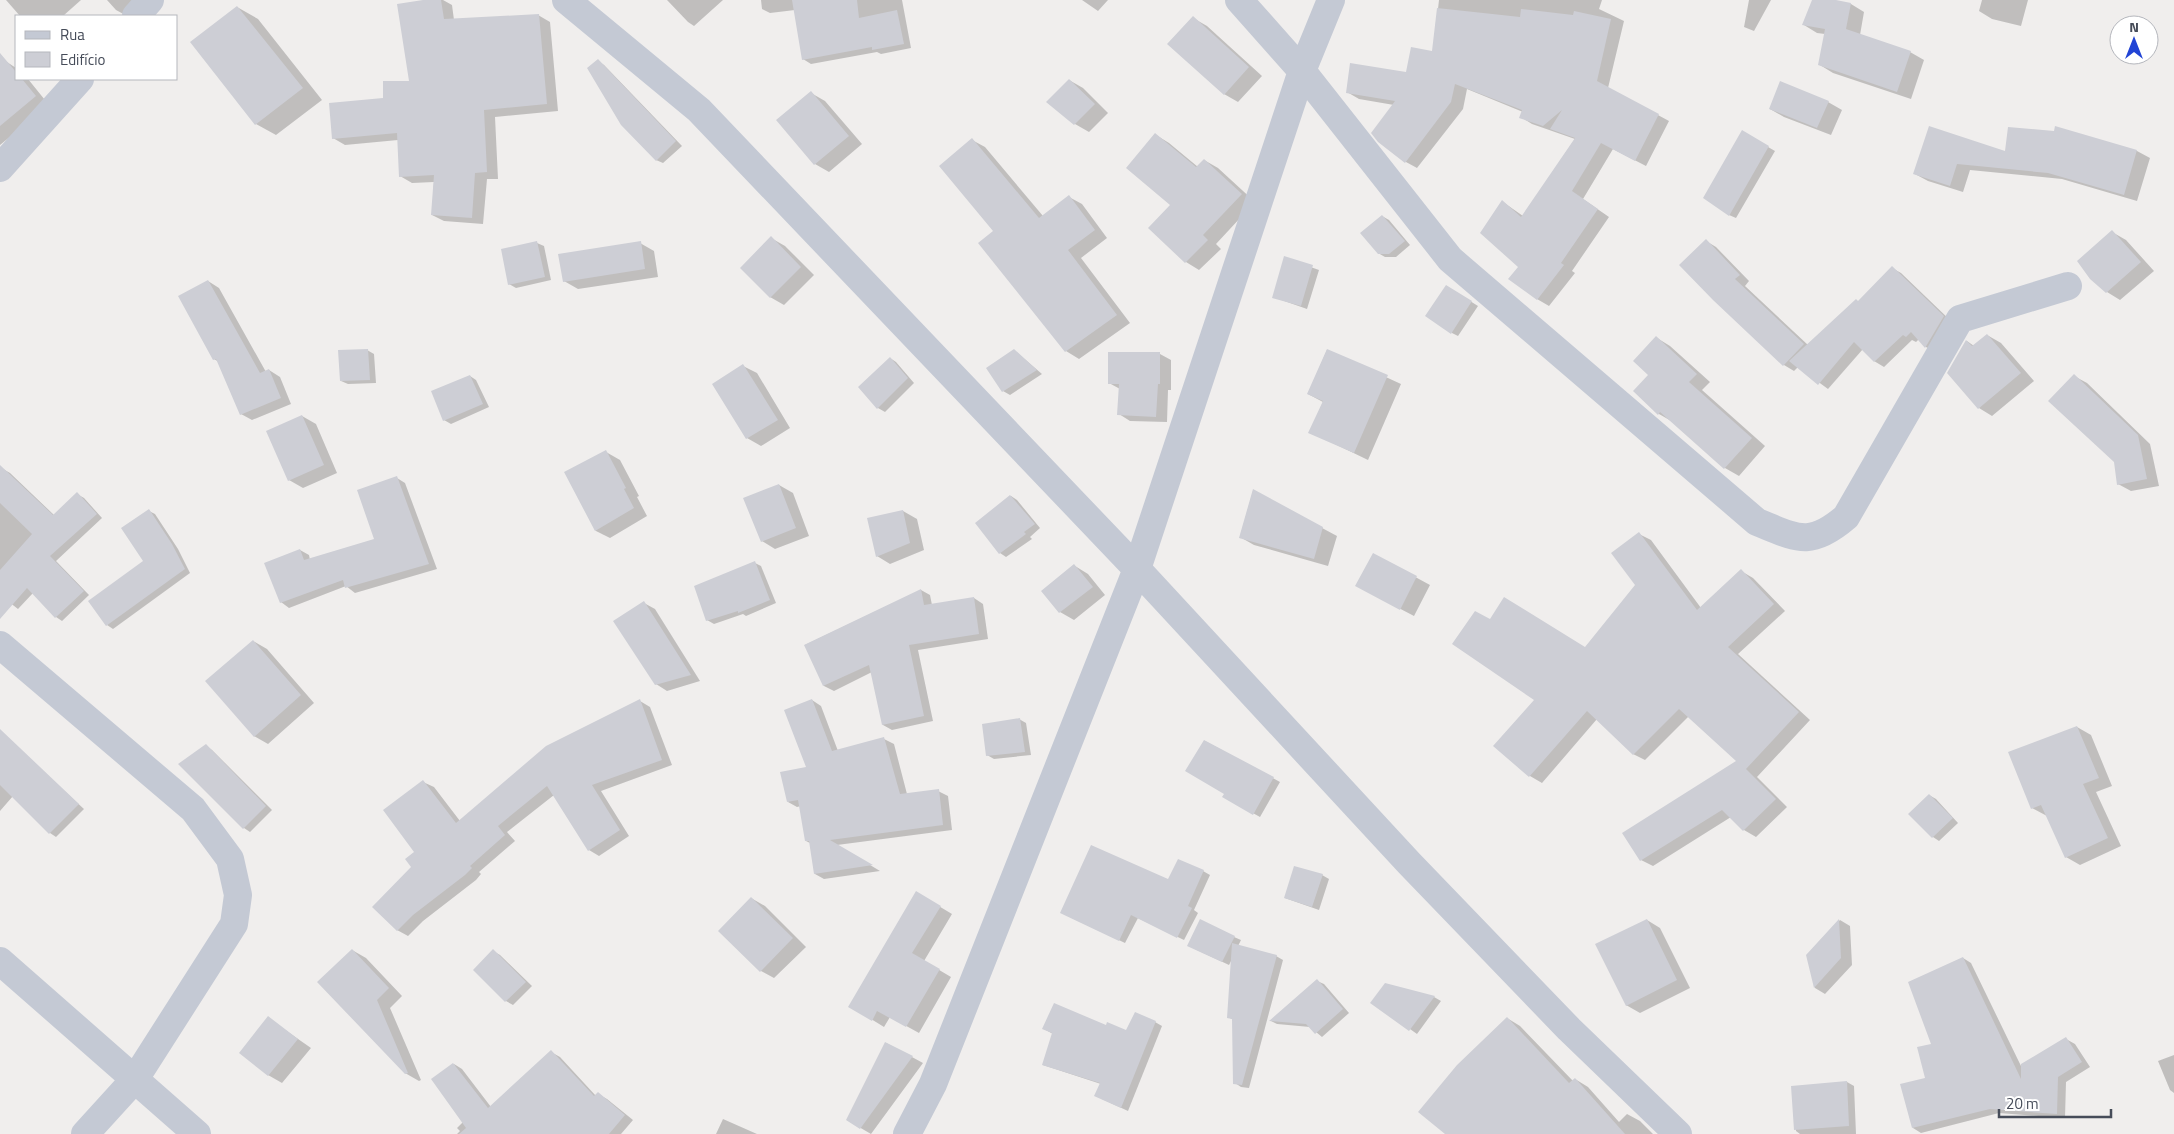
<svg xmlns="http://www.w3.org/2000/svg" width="2174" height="1134" viewBox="0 0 2174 1134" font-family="'Titillium Web',sans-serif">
  <rect width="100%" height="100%" fill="#f0eeed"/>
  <!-- shadow -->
  <path fill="#0003" d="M6 0H81L63 16H20Z
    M107 0H150L127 16 116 10Z
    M430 0H443L452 5 454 20 538 15 550 22 558 111 495 117 498 179H487L483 224 444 221 432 215 434 182 412 183 400 176 398 140 345 145 333 138 384 99 411 83Z
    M667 0H723L694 26 688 22Z
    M761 0H902L911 48 881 54 877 52 811 64 803 59 795 10 770 13 762 9Z
    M1082 0H1108L1098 11Z
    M1439 0H1602L1599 9 1624 21 1608 88 1669 121 1646 166 1613 149 1583 199 1609 217 1572 271 1575 273 1549 306 1537 299 1520 266 1503 202 1523 216 1575 139 1532 124 1521 117 1523 112 1467 89 1463 109 1417 168 1406 162 1394 105 1359 99 1347 92 1407 74 1433 53Z
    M1749 0H1771L1754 31 1744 27Z
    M1814 0H1829L1851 4 1864 12 1860 35 1910 52 1924 60 1911 99 1833 73 1820 65 1825 34 1817 33 1804 25Z
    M1982 0H2028L2021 26 1992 19 1979 11Z
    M237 7 258 19 322 100 276 135 256 124Z
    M1193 18 1207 26 1262 76 1238 102 1224 94Z
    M598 61 604 65 682 146 663 163 656 160Z
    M7 62 16 68V79H28L49 105 0 145V68Z
    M1069 80 1083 88 1108 113 1089 132 1075 124 1048 102Z
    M811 93 825 101 862 144 829 172 815 164 778 121Z
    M1828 102 1842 110 1831 135 1784 117 1770 109Z
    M2056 128 2137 151 2150 158 2137 201 2062 179 1970 170 1963 192 1928 181 1915 174 2006 152 2055 132Z
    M1742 132 1775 151 1736 218 1729 215Z
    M1156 135 1169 143 1198 167 1204 160 1218 168 1255 202 1216 244 1221 249 1199 270 1186 262Z
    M972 140 985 147 1043 216 1069 197 1082 204 1107 238 1081 258 1130 323 1079 359 1066 351 980 243 995 231Z
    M1382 216 1389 220 1410 245 1396 257H1385L1378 253Z
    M2112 232 2126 240 2154 271 2120 300 2107 292Z
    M771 238 785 246 814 275 784 305 770 297Z
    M1706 241 1716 247 1749 281 1745 286 1808 345 1859 302 1892 268 1901 273 1952 322 1935 352 1926 347 1919 339 1916 342 1912 340 1884 367 1874 361 1863 349 1828 389 1798 367 1794 371 1784 365Z
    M537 243 544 246 551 280 516 288 509 284Z
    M640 243 654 251 658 277 578 289 564 281Z
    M1285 258 1319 270 1307 309 1273 297Z
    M208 281 219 288 266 372 269 370 280 377 291 404 252 420 241 414 219 362 214 359Z
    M1446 286 1478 306 1458 336 1452 333Z
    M1987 335 2001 343 2034 381 1992 416 1979 408 1967 341 1974 346Z
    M1657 338 1670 346 1710 382 1702 390 1765 446 1739 476 1725 468 1673 422 1659 414 1635 391 1650 375Z
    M367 350 374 354 376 383 348 384 341 381Z
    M1327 350 1401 384 1368 460 1310 432 1323 402 1308 394Z
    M1015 351 1042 374 1010 395 1003 391Z
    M1160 354 1171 360V390H1168L1167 422 1130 421 1119 414 1120 389 1109 383Z
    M890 358 896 362 914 383 885 412 878 408 860 387Z
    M743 366 757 373 790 428 761 446 747 438Z
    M470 376 476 380 489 407 451 424 444 420Z
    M2074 376 2087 383 2150 444 2159 486 2131 491 2118 484 2115 462Z
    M302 416 316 424 337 473 303 488 289 480Z
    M606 452 620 460 639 496 637 497 647 516 610 538 596 531 566 472Z
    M3 469 10 473 54 515 77 494 84 498 102 518 56 561 89 595 62 621 56 617 33 593 18 609 0 595V473Z
    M397 478 405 483 437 569 355 593 346 586 289 608 281 602 300 550 309 555 310 560 376 540Z
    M779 485 793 493 809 536 775 549 762 541Z
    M1253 491 1337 536 1328 566 1254 545 1240 537Z
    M1011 496 1017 500 1040 528 1030 537 1032 539 1006 557 1000 553 977 524Z
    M149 511 155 514 178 549 190 573 113 629 107 625 145 561Z
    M903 511 917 519 924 550 890 564 877 556Z
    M1639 534 1651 540 1701 608 1741 571 1753 578 1785 611 1738 654 1810 720 1757 777 1787 807 1756 837 1744 830 1731 817 1653 866 1641 860 1738 761 1689 716 1645 760 1633 754 1597 719 1542 783 1530 776 1495 746 1536 699 1490 621 1585 648 1637 585Z
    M1373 554 1430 585 1414 616 1370 593Z
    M755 563 761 566 776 603 746 616 743 614 714 624 707 620Z
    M1075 566 1088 574 1105 595 1074 620 1060 612 1043 591Z
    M921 590 930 595 932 605 974 598 983 604 988 639 918 650 933 721 892 730 883 725 872 672 834 691 824 686 805 645Z
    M644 603 655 609 700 681 667 691 656 684Z
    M253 641 267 649 314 703 268 744 254 736Z
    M812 700 821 706 838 751 884 739 894 744 907 794 938 791 948 796 952 830 837 845 880 871 824 879 815 874 810 843 806 841 801 806 797 807 788 802 807 768Z
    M640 701 650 707 672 765 601 791 629 836 599 856 589 850 554 795 507 832 515 841 479 872 481 874 476 880 423 921 408 936 397 930 416 852 423 782 434 787 460 821Z
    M1019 719 1026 723 1031 755 994 759 987 755Z
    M2077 727 2091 735 2112 786 2096 792 2121 846 2080 865 2066 857 2047 816 2032 808Z
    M0 732 84 809 56 837 50 833 13 796 0 811Z
    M1205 741 1280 782 1260 817 1224 797 1226 794Z
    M206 746 212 750 272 810 250 832 244 828Z
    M1929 795 1936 799 1958 823 1939 841 1933 837 1910 814Z
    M1203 871 1210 875 1194 910 1198 913 1184 940 1138 918 1125 943 1068 916Z
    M1322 875 1329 879 1319 910 1285 898Z
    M917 893 952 914 924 961 951 977 919 1033 890 1017 884 1027 850 1006Z
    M751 898 765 906 806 947 774 978 761 971Z
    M1647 920 1660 928 1690 988 1640 1013 1626 1005Z
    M1840 920 1850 926 1852 965 1825 994 1815 988 1807 955Z
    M1234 937 1241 940 1238 946 1276 956 1283 960 1249 1088 1241 1087 1235 1083 1234 1020 1228 1017 1232 959 1229 965 1195 949Z
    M352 950 366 958 402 996 390 1008 421 1080 419 1081 405 1073Z
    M493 951 500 955 532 986 513 1005 506 1001 475 970Z
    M1963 958 1971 963 2021 1066 2066 1039 2075 1044 2090 1067 2066 1082 2065 1118 1999 1113 1921 1133 1913 1128 1926 1079 1933 1045Z
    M1317 981 1324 984 1349 1013 1322 1037 1310 1027 1277 1024 1271 1021Z
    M1386 985 1434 997 1441 1001 1417 1034 1372 1002Z
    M268 1018 311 1048 282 1083 268 1075Z
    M1507 1018 1520 1026 1573 1081 1575 1079 1588 1087 1619 1122 1627 1114 1640 1121 1653 1134H1447Z
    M1155 1022 1162 1026 1128 1111 1102 1099 1101 1084 1043 1065 1053 1034 1044 1029 1127 1032Z
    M886 1043 923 1063 871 1134 847 1120Z
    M551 1052 560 1057 596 1096 598 1094 607 1099 633 1120 621 1134H457L460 1131 457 1128 463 1122 454 1064 462 1069 491 1107Z
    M2174 1055V1093L2170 1090 2158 1061Z
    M1847 1082 1854 1086 1856 1134H1800L1796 1131 1792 1087Z
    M723 1119 757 1134H716Z"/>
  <!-- building -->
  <path fill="#cdced5" d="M423 0H441L444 19 539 14 547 104 484 110 487 172 475 173 472 218 431 215 434 175 399 177 397 133 332 139 329 103 383 98V81H409L397 4Z
    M792 0H857L859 18 897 10 904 44 872 50V47L802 60Z
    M1812 0H1836L1851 3 1846 29 1911 51 1897 92 1818 65 1825 29 1802 25Z
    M237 6 303 88 255 125 190 42Z
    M1437 8 1520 17 1521 9 1573 15 1574 11 1611 19 1597 81 1659 114 1635 161 1601 143 1572 191 1598 209 1561 263 1564 265 1537 300 1508 279 1518 267 1480 233 1502 200 1521 217 1575 138 1550 129 1562 110 1543 126 1519 118 1522 110 1455 84 1451 102 1405 163 1378 142 1371 133 1395 101 1346 93 1350 63 1406 72 1411 47 1432 51Z
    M1193 16 1249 67 1224 95 1167 44Z
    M0 53 16 72V79H22L36 96 0 126Z
    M598 59 676 141 656 161 621 125 587 68Z
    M1069 79 1095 104 1074 125 1046 102Z
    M1780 81 1829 101 1817 128 1769 109Z
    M811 91 849 136 814 165 776 120Z
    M1929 126 2005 151 2008 127 2054 131 2055 126 2137 150 2124 195 2048 173 1957 164 1950 186 1913 174Z
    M1742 130 1769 146 1729 216 1703 198Z
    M1155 133 1196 167 1204 159 1242 194 1203 235 1208 240 1185 263 1148 228 1170 205 1126 168Z
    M972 138 1039 218 1069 195 1095 230 1068 250 1117 315 1065 352 978 243 993 231 939 166Z
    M1382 215 1405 241 1389 254H1378L1360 233Z
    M2112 230 2141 262 2106 293 2090 279 2077 261Z
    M771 236 801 267 770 298 740 268Z
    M1706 239 1740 275 1735 279 1804 344 1783 366 1713 300 1679 265Z
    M537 241 545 277 508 285 501 249Z
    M641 241 645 269 563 282 558 254Z
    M1284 256 1313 265 1301 306 1272 298Z
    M1892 266 1944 316 1925 348 1911 332 1906 337 1903 335 1874 362 1854 342 1818 385 1789 361 1856 299 1858 301Z
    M208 280 260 373 269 369 281 398 240 415 216 359 213 360 178 296Z
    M1446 285 1472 301 1451 334 1425 316Z
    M1987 334 2021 373 1978 409 1947 373 1966 340 1972 346Z
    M1656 336 1697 374 1689 382 1752 438 1724 469 1660 412 1658 415 1633 391 1648 375 1633 361Z
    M368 349 370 380 340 381 338 350Z
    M1014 349 1037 370 1002 392 986 368Z
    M1327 349 1388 375 1354 453 1308 433 1323 401 1307 394Z
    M1108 352H1160V384H1158L1156 417 1117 415 1119 384H1108Z
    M890 357 908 378 877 409 858 387Z
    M743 364 778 420 746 439 712 384Z
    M2074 374 2138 435 2147 479 2117 485 2114 462 2048 401Z
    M470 375 483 404 443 421 431 391Z
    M302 415 324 465 288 481 266 431Z
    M606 450 626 488 624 489 634 508 595 531 564 472Z
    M0 465 53 515 77 492 97 514 50 556 84 591 55 618 27 588 0 619V570L32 534 0 503Z
    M397 476 429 564 345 588 343 580 280 603 264 563 300 549 304 560 374 539 357 490Z
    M779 484 796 528 761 542 743 498Z
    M1253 489 1323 527 1314 559 1239 538Z
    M1010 495 1035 524 1024 532 1026 534 999 554 975 523Z
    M149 509 172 544 185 569 106 626 88 601 143 561 121 528Z
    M903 510 910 543 876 557 867 518Z
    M1639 532 1697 610 1741 569 1774 604 1728 647 1799 712 1746 769 1776 799 1743 831 1722 810 1640 861 1622 833 1736 761 1679 709 1633 755 1587 711 1529 777 1493 746 1534 700 1452 644 1475 611 1490 619 1504 597 1585 647 1635 585 1611 553Z
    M1373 553 1417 576 1400 610 1355 586Z
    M755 561 770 600 738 613V611L706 621 694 586Z
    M1074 564 1093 587 1059 613 1041 591Z
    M921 589 924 605 974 597 979 634 909 645 924 716 882 725 869 665 823 686 804 645Z
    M644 601 691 675 655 685 613 621Z
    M253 640 301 695 254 737 205 681Z
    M640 699 662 760 592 785 620 830 588 851 547 786 498 826 505 835 470 866 472 868 465 875 413 915 397 931 372 907 411 867 405 859 414 852 383 810 423 780 456 823 546 746Z
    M812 699 832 751 884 737 900 794 939 789 943 825 830 840 873 865 814 874 809 841H805L798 800 787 802 780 772 806 767 784 710Z
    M1020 718 1025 752 986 756 982 724Z
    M2077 726 2099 778 2083 784 2108 838 2065 858 2041 805 2031 809 2008 752Z
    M0 729 79 804 49 834 0 785Z
    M1204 740 1274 777 1253 815 1222 797 1224 794 1185 771Z
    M206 744 266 806 243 829 178 764Z
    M1929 794 1953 818 1932 838 1908 814Z
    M1091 845 1168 879 1178 859 1204 870 1188 906 1192 908 1177 938 1131 915 1119 941 1060 913Z
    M1294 866 1323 874 1312 907 1284 898Z
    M916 891 941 906 912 953 940 969 906 1027 877 1011 872 1021 848 1007Z
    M751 897 793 938 760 972 718 931Z
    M1200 919 1235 936 1222 962 1187 946Z
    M1647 919 1677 980 1626 1006 1595 944Z
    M1839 919 1841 958 1814 988 1806 955Z
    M1232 943 1277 955 1242 1085 1233 1084 1232 1019 1227 1018Z
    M352 949 389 988 377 1000 408 1073 405 1074 317 982Z
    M493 949 526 982 505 1002 473 970Z
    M1963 957 2021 1079V1064L2066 1037 2082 1062 2058 1077 2057 1114 1990 1109 1912 1128 1900 1084 1925 1078 1917 1047 1931 1044 1908 982Z
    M1317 979 1343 1009 1315 1034 1306 1024 1269 1021Z
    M1385 983 1435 996 1409 1031 1370 1003Z
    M1054 1003 1106 1025 1107 1022 1126 1030 1135 1012 1156 1021 1121 1108 1094 1096 1100 1083 1042 1065 1052 1033 1042 1029Z
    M268 1016 298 1039 268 1076 239 1053Z
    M1507 1017 1569 1083 1575 1078 1625 1134H1445L1418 1112 1457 1065Z
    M885 1042 913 1056 860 1129 846 1120Z
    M551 1050 594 1096 598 1092 625 1115 609 1134H459L466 1128 431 1079 453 1063 488 1108Z
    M1847 1081 1849 1126 1794 1130 1791 1086Z"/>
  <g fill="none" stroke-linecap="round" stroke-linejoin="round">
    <!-- minor -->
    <path stroke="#c4c9d4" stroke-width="28" d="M566 0 699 110 1137 569 1409 863 1569 1029 1678 1134
      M1239 0 1302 71 1450 259 1757 522C1797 538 1810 548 1846 517L1960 319 2068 286
      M136 16 150 0
      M0 168 80 79
      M0 645 193 809 230 859 238 895 234 924 135 1079 85 1134
      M0 961 197 1134
      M907 1134 933 1084 1137 569 1302 71 1331 0"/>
  </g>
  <!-- legend -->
  <rect x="15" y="15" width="162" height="65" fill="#ffffff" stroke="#b5b7bd"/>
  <rect x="25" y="31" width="25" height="8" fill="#c4c9d4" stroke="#b5b7bd"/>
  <text x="60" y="40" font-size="15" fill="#464c59">Rua</text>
  <rect x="25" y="52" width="25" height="15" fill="#cdced5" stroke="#b5b7bd"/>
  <text x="60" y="65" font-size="15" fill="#464c59">Edifício</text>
  <!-- north arrow -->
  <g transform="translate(2134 40)"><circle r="24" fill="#ffffff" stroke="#b5b7bd"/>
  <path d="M0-4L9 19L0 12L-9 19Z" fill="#2244d5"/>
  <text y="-8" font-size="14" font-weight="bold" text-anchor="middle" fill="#464c59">N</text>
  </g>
  <!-- scale -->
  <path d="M1999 1109v8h112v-8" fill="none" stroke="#464c59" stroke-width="2.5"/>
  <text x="2006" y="1109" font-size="15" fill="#464c59" stroke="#ffffff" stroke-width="4" paint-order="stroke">20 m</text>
</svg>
